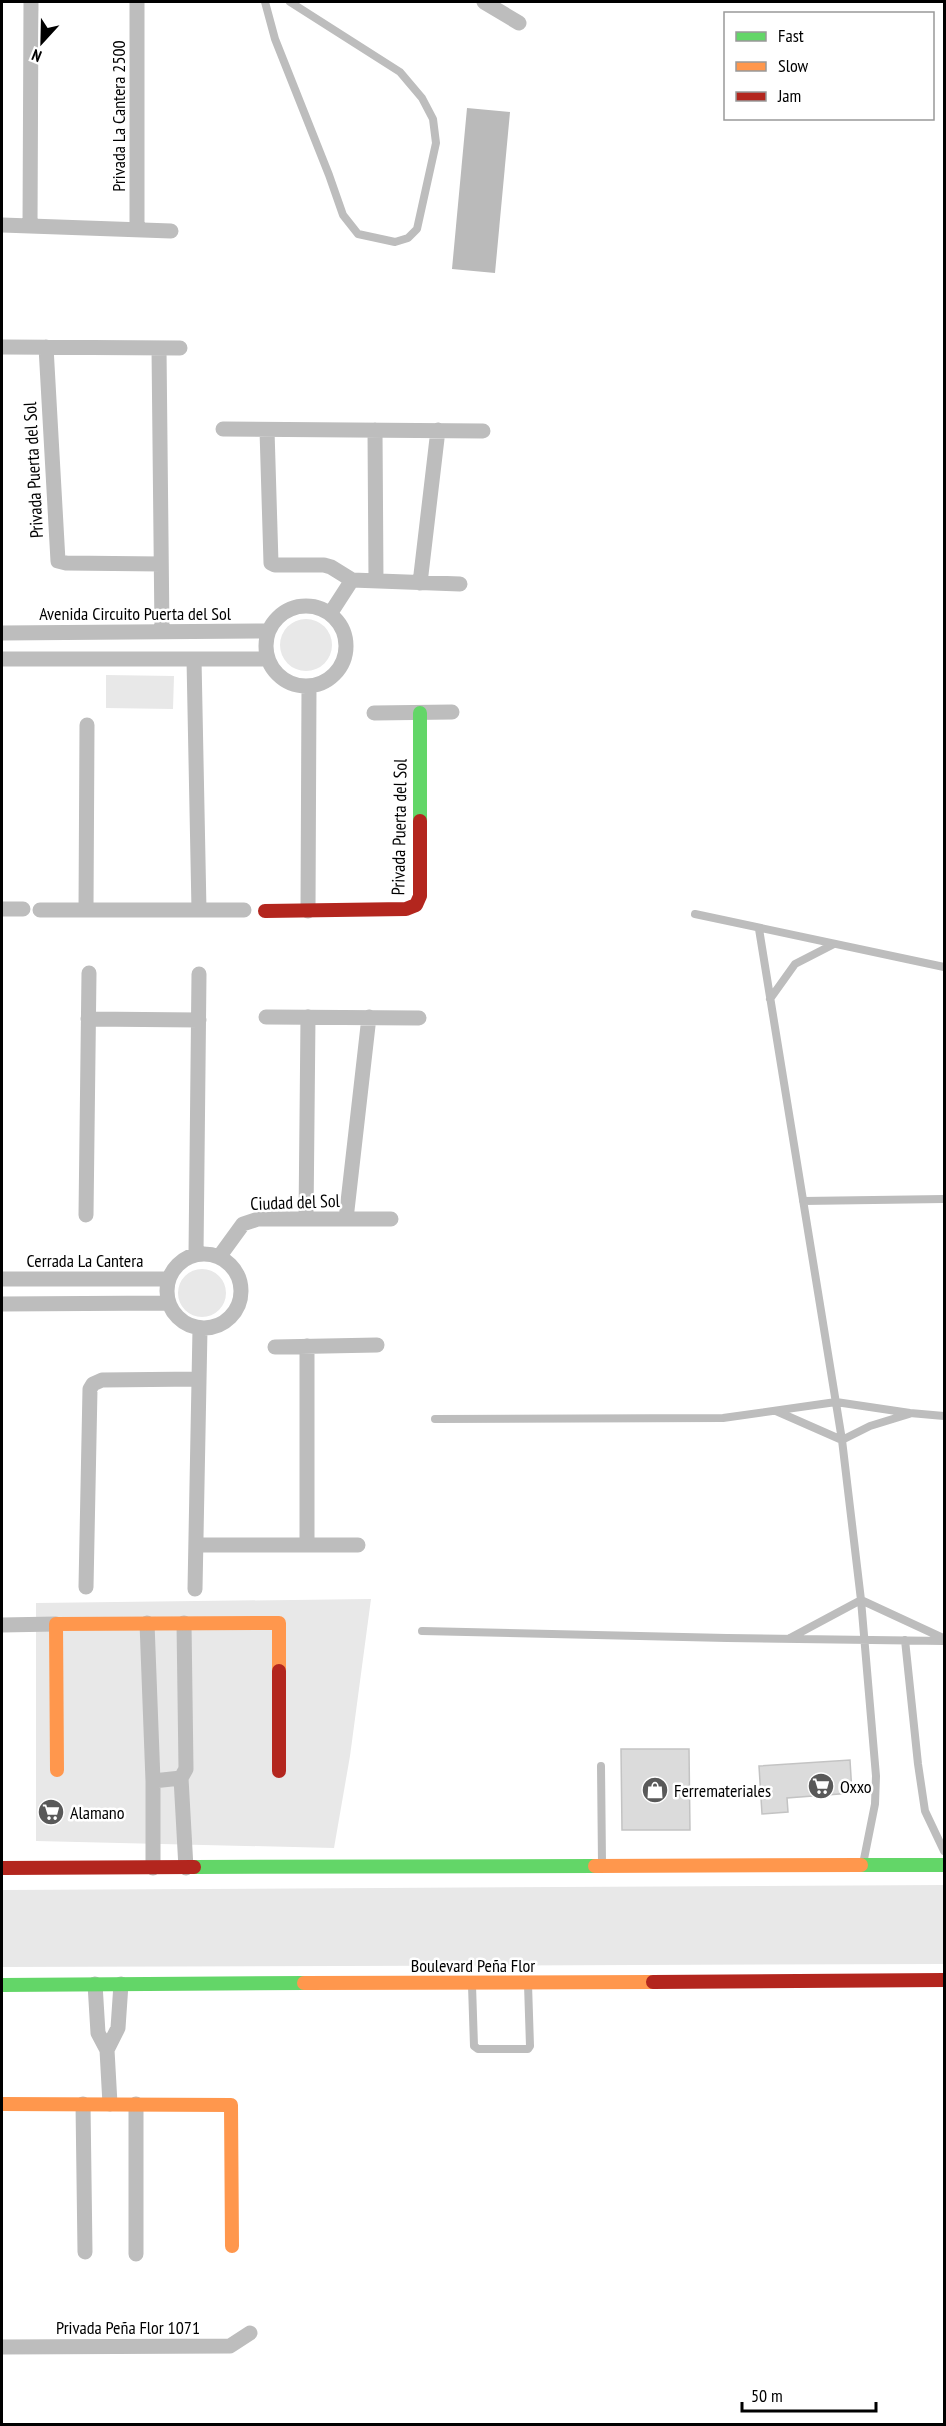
<svg xmlns="http://www.w3.org/2000/svg" width="946" height="2426" viewBox="0 0 946 2426" font-family="'PT Sans Narrow',sans-serif">
  <rect width="100%" height="100%" fill="#fff"/>
  <!-- green -->
  <path fill="#e8e8e8" d="M280 645a26 26 0 1 1 52 0a26 26 0 1 1-52 0Z
    M106 675 174 676 173 709 106 708Z
    M178 1293a24 24 0 1 1 48 0a24 24 0 1 1-48 0Z
    M371 1599 350 1756 334 1848 36 1841V1603Z
    M944 1885V1964L2 1967V1890Z"/>
  <!-- water -->
  <path fill="#bababa" d="M467 108 510 112 495 273 452 269Z"/>
  <!-- building -->
  <path fill="#dbdbdb" stroke="#c3c3c3" stroke-width="1.5" d="M621 1749H689L690 1830H622Z
    M850 1760 852 1793 787 1798 788 1812 762 1814 759 1766Z"/>
  <g fill="none" stroke-linecap="round" stroke-linejoin="round">
    <!-- lane -->
    <path stroke="#bdbdbd" stroke-width="8" d="M265 2 275 39 329 175 343 215 358 234 395 242 408 238 417 229 436 143 433 119 422 98 400 72 290 2
      M695 914 944 967
      M759 929 842 1440 861 1600 876 1776 875 1804 863 1864
      M770 999 795 964 834 944
      M803 1201 944 1199
      M776 1411 842 1440 870 1426 909 1414
      M435 1419 723 1418 836 1402 910 1413 944 1416
      M422 1631 727 1638 944 1641
      M790 1638 861 1600 943 1638
      M905 1640 918 1764 925 1811 944 1851
      M601 1766 602 1863
      M472 1985 474 2046 478 2049H528L530 2046 528 1984"/>
    <!-- street -->
    <path stroke="#bdbdbd" stroke-width="15" d="M484 2 519 23
      M2 225 171 231
      M30 226 31 2
      M137 230V2
      M3 347 180 348
      M46 347 58 561 66 563 161 564
      M159 348 162 632
      M223 429 483 431
      M267 430 271 563 275 565H324L331 567 352 580 460 584
      M375 430 376 581
      M420 583 438 430
      M266 646a40 40 0 1 1 80 0a40 40 0 1 1-80 0Z
      M330 614 352 580
      M2 633 268 631
      M2 659H268
      M194 659 199 910
      M374 713 452 712
      M2 909H23
      M40 910H244
      M86 910 87 725
      M308 911 309 687
      M266 1017 419 1018
      M88 1019 199 1020
      M86 1215 89 973
      M306 1219 308 1017
      M346 1219 369 1017
      M167 1291a37 37 0 1 1 74 0a37 37 0 1 1-74 0Z
      M196 1255 199 974
      M219 1257 243 1224 258 1219H391
      M2 1279H168
      M2 1304 168 1303
      M307 1346V1545
      M275 1347 377 1345
      M196 1545H358
      M86 1587 90 1389 93 1384 102 1380 199 1379
      M195 1589 200 1329
      M147 1623 153 1781 181 1778 186 1769 184 1623
      M2 1625 56 1624
      M181 1778 186 1868
      M153 1868V1781
      M95 1984 98 2033 107 2050 110 2104
      M107 2050 118 2028 121 1984
      M83 2104 85 2252
      M136 2104V2254
      M2 2347 230 2346 250 2333"/>
    <!-- fast -->
    <path stroke="#63d668" stroke-width="14" d="M420 713V821
      M861 1865H944
      M194 1867 595 1866
      M2 1985 304 1983"/>
    <!-- slow -->
    <path stroke="#ff974d" stroke-width="14" d="M57 1770 56 1624 279 1623V1671
      M595 1866 861 1865
      M304 1983 653 1982
      M2 2104 231 2105 232 2246"/>
    <!-- jam -->
    <path stroke="#b3261e" stroke-width="14" d="M265 911 406 909 416 905 420 896V821
      M279 1671V1771
      M2 1868 194 1867
      M653 1982 944 1980"/>
  </g>
  <!-- icons -->
  <defs>
    <symbol id="supermarket-disc" viewBox="-11 -11 22 22"><circle r="9.5" fill="#595959" stroke="#fff"/><path d="M-6-5.5h2.5l.6 2H6L4.5 2H-2.5L-4.4-4H-6ZM-1.5 3.2a1.3 1.3 0 1 0 .1 0ZM3 3.2a1.3 1.3 0 1 0 .1 0Z" fill="#fff"/></symbol>
    <symbol id="shop-disc" viewBox="-11 -11 22 22"><circle r="9.5" fill="#595959" stroke="#fff"/><path d="M-5-2.5h2.3a2.7 3.5 0 0 1 5.4 0H5L5.5 6h-11ZM-1.5-2.5h3a1.5 2.3 0 0 0-3 0Z" fill="#fff"/></symbol>
  </defs>
  <g fill-rule="evenodd">
    <use href="#supermarket-disc" x="806" y="1771" width="30" height="30"/>
    <use href="#shop-disc" x="640" y="1775" width="30" height="30"/>
    <use href="#supermarket-disc" x="36" y="1797" width="30" height="30"/>
  </g>
  <g text-anchor="middle" dominant-baseline="central" stroke-width="5" stroke-linejoin="round" paint-order="stroke">
    <!-- street labels -->
    <g font-size="18" fill="#000" stroke="#fff">
      <text transform="translate(118 116) rotate(-90)">Privada La Cantera 2500</text>
      <text transform="translate(33 470) rotate(-93)">Privada Puerta del Sol</text>
      <text x="135" y="613">Avenida Circuito Puerta del Sol</text>
      <text transform="translate(399 827) rotate(-89)">Privada Puerta del Sol</text>
      <text transform="translate(295 1202) rotate(-2)">Ciudad del Sol</text>
      <text x="85" y="1260">Cerrada La Cantera</text>
      <text x="473" y="1965">Boulevard Peña Flor</text>
      <text x="128" y="2327">Privada Peña Flor 1071</text>
    </g>
    <!-- poi labels -->
    <g font-size="18" fill="#000" stroke="#fff" text-anchor="start">
      <text x="840" y="1786">Oxxo</text>
      <text x="674" y="1790">Ferremateriales</text>
      <text x="70" y="1812">Alamano</text>
    </g>
  </g>
  <!-- border -->
  <rect width="946" height="2426" fill="none" stroke="#000000" stroke-width="6"/>
  <!-- legend -->
  <rect x="724" y="12" width="210" height="108" fill="#ffffff" stroke="#999999" stroke-width="1.5"/>
  <rect x="736" y="32" width="30" height="9" fill="#63d668" stroke="#999999" stroke-width="1.5"/>
  <text x="778" y="42" font-size="18" fill="#000000">Fast</text>
  <rect x="736" y="62" width="30" height="9" fill="#ff974d" stroke="#999999" stroke-width="1.5"/>
  <text x="778" y="72" font-size="18" fill="#000000">Slow</text>
  <rect x="736" y="92" width="30" height="9" fill="#b3261e" stroke="#999999" stroke-width="1.5"/>
  <text x="778" y="102" font-size="18" fill="#000000">Jam</text>
  <!-- north arrow -->
  <g transform="translate(42 42) rotate(202)" stroke="#ffffff" stroke-width="4.5" paint-order="stroke">
  <path d="M0-4.5L10 22L0 15L-10 22Z" fill="#000000"/>
  <text y="-9" font-size="16" font-weight="bold" text-anchor="middle" fill="#000000">N</text>
  </g>
  <!-- scale -->
  <path d="M742 2402v9h134v-9" fill="none" stroke="#000000" stroke-width="3"/>
  <text x="751" y="2402" font-size="18" fill="#000000" stroke="#ffffff" stroke-width="4.5" paint-order="stroke">50 m</text>
</svg>
